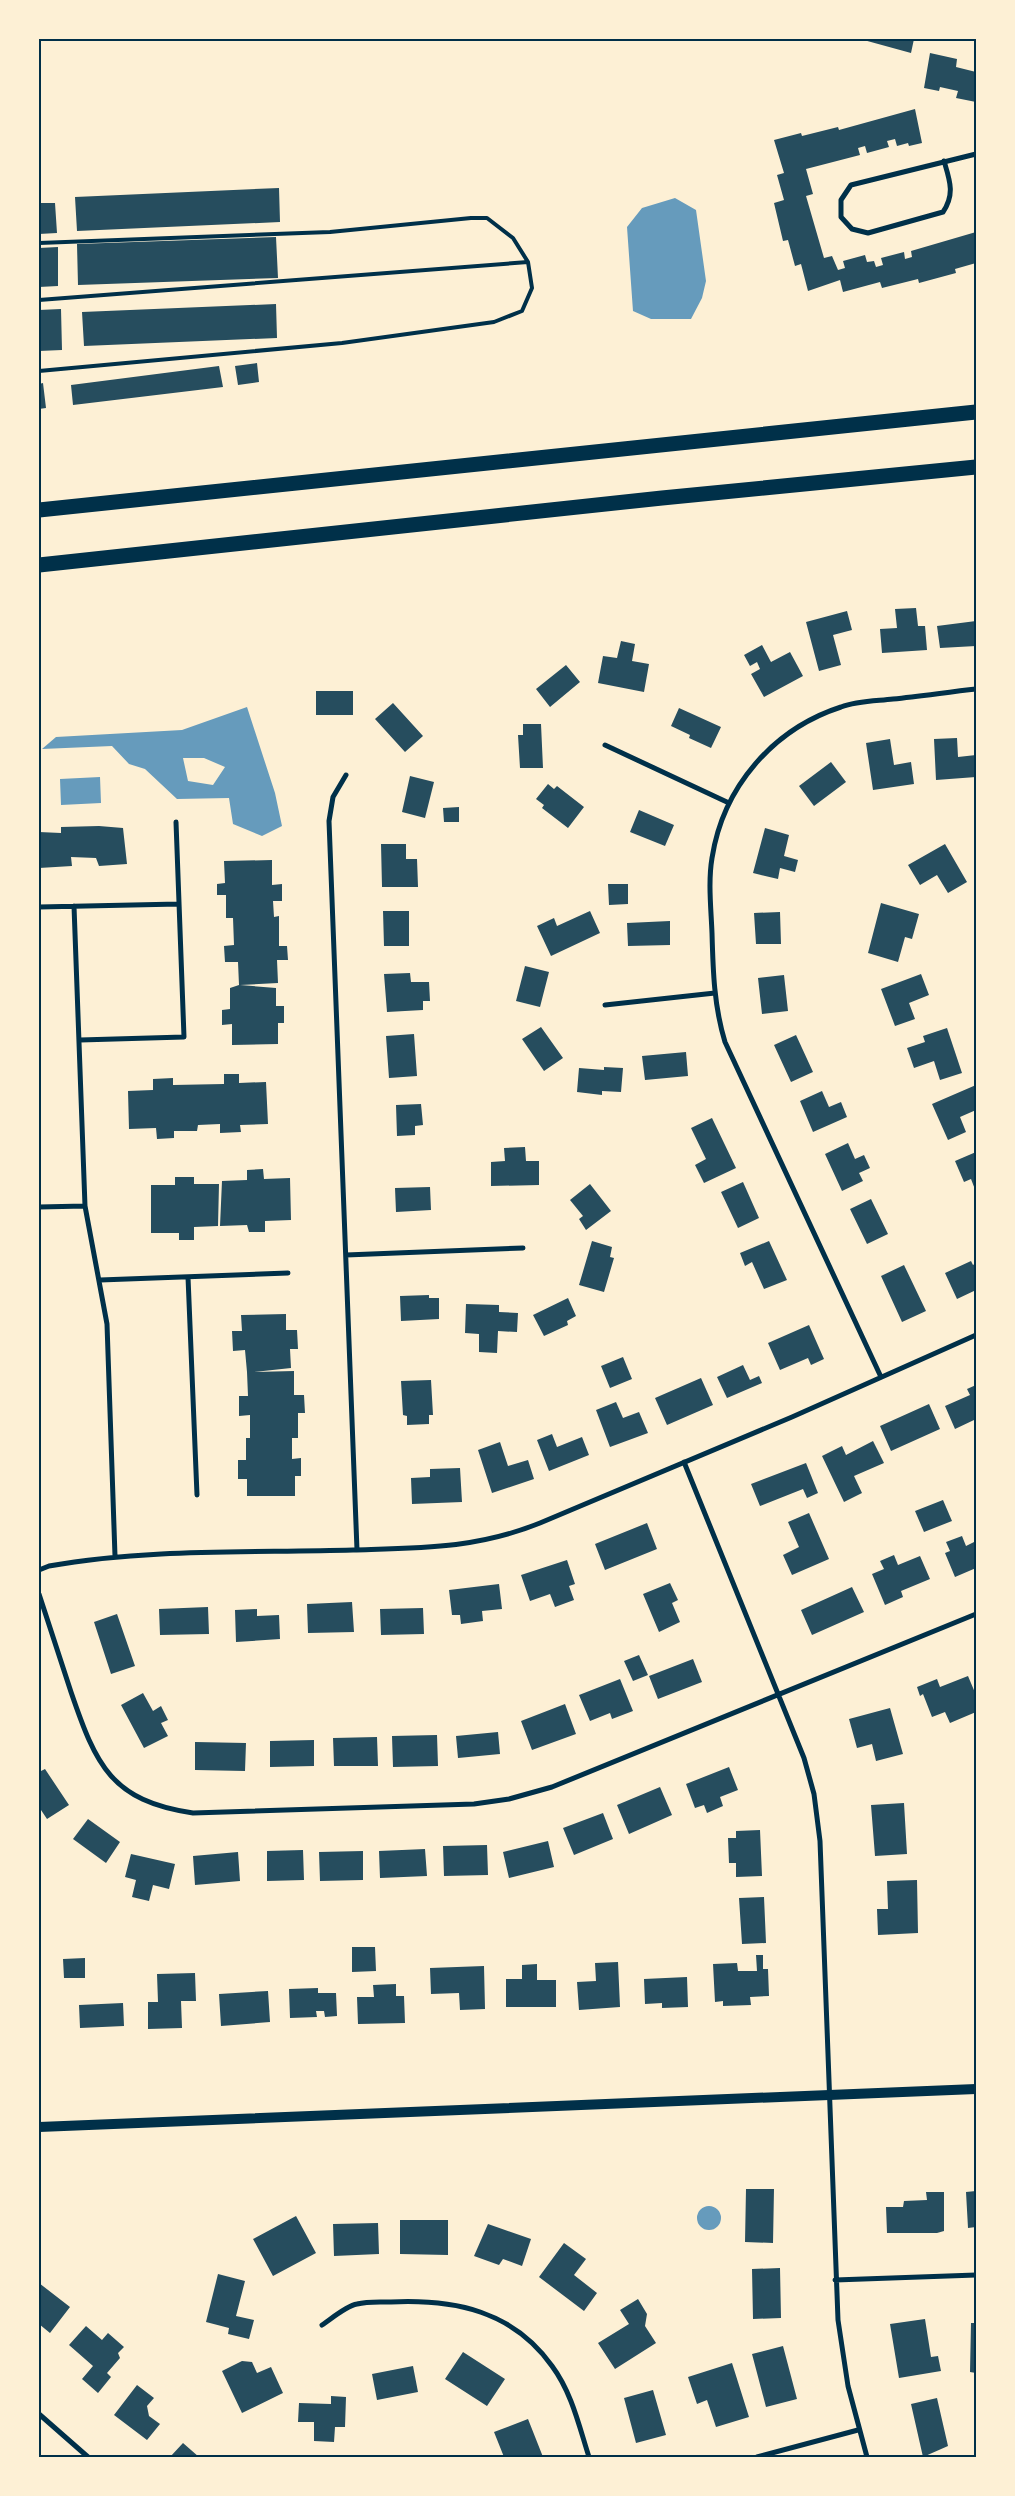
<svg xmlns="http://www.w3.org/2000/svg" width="1015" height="2496" viewBox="0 0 1015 2496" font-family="'Times New Roman',serif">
  <rect width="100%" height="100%" fill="#fdf0d5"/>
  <!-- water -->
  <path fill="#669bbc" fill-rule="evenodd" d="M675 198 696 210 706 281 702 298 691 319H651L633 311 627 227 642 208Z
    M247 707 275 793 282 826 262 836 233 824 229 798 177 799 145 769 129 764 112 746 42 749 56 737 182 730ZM204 758 225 767 213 785 188 781 183 758Z
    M100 777 101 803 61 805 60 779Z
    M697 2218a12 12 0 1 1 24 0a12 12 0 1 1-24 0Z"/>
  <!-- building -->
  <path fill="#264d5e" d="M860 39H914L911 53Z
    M930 53 957 59 956 67 976 72V102L956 98 958 91 940 87 939 91 924 88Z
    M915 109 922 143 909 146 908 143 897 146 895 139 887 141 889 147 867 153 865 146 858 148 860 155 806 169 813 194 806 196 824 258 832 256 838 270 845 268 843 261 865 255 867 262 874 261 876 267 883 265 881 258 904 252 905 259 912 257 911 251 976 232V263L955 269 956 273 919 283 918 279 882 288 880 282 843 292 840 280 808 291 801 264 795 266 788 240 783 241 774 203 784 200 777 175 784 173 774 140 801 133 802 136 838 127 839 130Z
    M279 188 280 222 77 231 75 197Z
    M39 203H55L57 233 39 234Z
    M276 237 278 278 78 285 77 244Z
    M58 247V286L39 287V248Z
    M276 304 277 338 84 346 82 312Z
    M61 309 62 350 39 351V310Z
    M257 363 259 382 238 385 235 366Z
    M219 366 223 387 73 405 71 385Z
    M43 383 46 408 39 409V384Z
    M916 608 918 626H925L927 650 882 653 880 629 897 628 895 609Z
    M847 611 852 630 833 635 841 665 819 671 806 622Z
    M976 621V646L940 648 937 626Z
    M621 641 635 644 632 661 649 664 644 692 598 683 603 656 617 658Z
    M762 645 771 662 790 652 803 676 764 697 751 674 760 669 757 662 750 666 744 655Z
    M566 665 580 682 550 707 536 689Z
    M316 691H353V715H316Z
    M393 703 423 736 405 752 375 719Z
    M679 708 721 727 711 748 689 738 690 735 671 726Z
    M523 724H541L543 768H520L518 735H523Z
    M957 738 958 757 976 755V777L936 780 934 739Z
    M890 739 894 765 911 762 914 784 873 790 866 743Z
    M831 762 846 782 814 806 799 786Z
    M410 776 434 782 425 818 402 812Z
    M548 784 554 789 557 786 584 807 568 828 542 808 544 805 536 799Z
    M459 807V822H444L443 808Z
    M639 810 674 825 665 846 630 832Z
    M99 826 123 828 127 864 99 866 96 858 71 857 72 866 39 868V832L61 833V827Z
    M765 828 789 835 784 856 798 860 795 872 780 868 778 879 753 873Z
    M381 844H406V859H417L418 887H382Z
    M945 844 967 882 948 893 937 875 920 885 908 865Z
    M272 860V885L282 884V901H273L274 917 279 916V946H287L288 960H277L278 983 240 985 276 988V1006H284V1023H278V1044L232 1045V1024L222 1025V1010L230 1009V988L239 985 238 962H225L224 946 234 945 233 918H226V895H217V884L225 883 224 861Z
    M608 884H628V904L609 905Z
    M881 903 919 914 912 939 905 937 898 962 868 953Z
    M383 911H409V946H384Z
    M590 911 600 933 551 956 537 926 554 918 557 926Z
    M780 912 781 944H756L754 913Z
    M670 921V945L628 946 627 923Z
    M525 966 549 972 540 1007 516 1001Z
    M410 973 411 982H429L430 1001H423V1010L387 1012 384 974Z
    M921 974 929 995 909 1003 915 1019 895 1026 881 989Z
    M784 975 788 1011 762 1014 758 978Z
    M541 1027 563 1058 544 1071 522 1039Z
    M947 1028 962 1073 940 1080 934 1061 914 1068 907 1048 925 1042 923 1036Z
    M414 1034 417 1076 389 1078 386 1036Z
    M796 1035 813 1072 791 1082 774 1045Z
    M686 1052 688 1076 645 1080 642 1056Z
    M604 1067 623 1068 621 1092 602 1091V1095L577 1092 579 1068 604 1070Z
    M224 1074H239V1083L266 1082 268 1124 240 1125 241 1132 220 1133V1124L198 1125 197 1131H174V1138L157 1139 156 1128 129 1129 128 1091 153 1090V1079L173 1078V1085L224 1084Z
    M976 1085V1110L960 1117 966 1132 948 1140 932 1104Z
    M822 1091 829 1107 841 1102 847 1117 813 1132 800 1101Z
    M421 1104 423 1125 415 1126V1135L397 1136 396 1105Z
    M712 1118 736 1168 704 1183 695 1165 706 1159 691 1128Z
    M848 1143 855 1159 864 1155 870 1168 859 1173 863 1181 842 1191 825 1154Z
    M525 1147 526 1161H539V1185L491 1186V1162L505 1161 504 1148Z
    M976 1152V1192L971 1179 964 1182 955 1161Z
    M263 1169 264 1179 290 1178 291 1220 265 1221V1232H249L247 1225 220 1226 222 1181 247 1180V1170Z
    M175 1177H194V1184H219L218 1226 194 1227V1240H179V1233H151V1185H175Z
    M743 1182 759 1218 738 1228 721 1192Z
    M590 1184 611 1211 586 1230 579 1219 583 1216 570 1200Z
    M430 1187 431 1210 396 1212 395 1188Z
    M871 1199 888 1234 867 1244 850 1209Z
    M592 1241 612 1247 610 1257 614 1258 604 1292 579 1285Z
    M769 1241 787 1280 764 1289 752 1262 745 1266 740 1253Z
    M971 1261 973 1265 976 1263V1290L957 1299 945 1273Z
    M904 1265 926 1311 902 1322 881 1276Z
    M429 1295V1298H439V1319L401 1321 400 1296Z
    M568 1298 576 1316 567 1321 568 1325 544 1336 533 1315Z
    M466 1304 499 1305V1312L518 1313 517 1332 498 1331 497 1353 479 1352V1334L465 1333Z
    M286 1314V1330H297L298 1349H290L291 1368 253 1372 294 1371V1395H304L305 1413H298V1438H292V1459L301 1458V1476H295V1496H247V1479H238V1460H246V1438H250V1415L239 1416V1396H248L247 1372 245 1350 233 1351 232 1331H242L241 1315Z
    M809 1325 824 1359 811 1365 808 1358 780 1370 768 1343Z
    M623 1357 632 1379 610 1388 601 1366Z
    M743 1365 750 1380 759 1376 762 1383 727 1398 717 1377Z
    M701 1378 713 1405 667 1425 655 1398Z
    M431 1380 433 1415H429V1424L407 1425V1416L403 1415 401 1381Z
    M976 1385V1426L974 1420 955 1429 945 1406 970 1395 967 1389Z
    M616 1402 623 1418 639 1412 648 1433 610 1447 596 1410Z
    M929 1404 940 1429 891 1451 880 1426Z
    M552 1434 557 1447 582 1437 589 1455 549 1471 537 1440Z
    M873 1441 884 1463 854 1476 862 1493 844 1502 822 1456 842 1446 846 1455Z
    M500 1442 508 1466 528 1460 534 1479 492 1493 478 1450Z
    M806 1463 818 1493 807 1498 803 1489 760 1506 751 1484Z
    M460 1468 462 1502 412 1504 411 1478 430 1477V1469Z
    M943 1500 952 1521 924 1532 915 1511Z
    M809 1513 829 1559 792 1575 783 1555 799 1547 788 1522Z
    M647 1523 657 1549 605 1570 595 1544Z
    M962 1536 966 1546 976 1541V1568L955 1577 945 1553 950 1551 946 1542Z
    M894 1555 898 1565 920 1556 930 1579 901 1591 903 1597 885 1605 872 1574 884 1569 880 1561Z
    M567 1560 575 1584 569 1586 574 1600 555 1607 550 1594 530 1601 521 1575Z
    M670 1583 678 1600 672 1603 680 1622 659 1632 643 1594Z
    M499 1584 502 1609 482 1611 483 1621 461 1624 460 1615H452L449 1590Z
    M852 1587 864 1612 812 1635 801 1610Z
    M352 1602 354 1632 308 1633 307 1604Z
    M208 1607 209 1634 160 1635 159 1609Z
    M423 1608 424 1634 381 1635 380 1609Z
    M257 1609V1616L279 1615 280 1639 236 1642 235 1610Z
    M117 1614 135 1666 111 1674 94 1622Z
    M639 1655 648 1675 633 1681 624 1661Z
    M693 1659 702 1682 658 1699 649 1676Z
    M968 1676 976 1695V1712L950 1723 945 1712 932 1717 923 1694 920 1696 917 1687 937 1679 940 1687Z
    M620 1679 633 1711 612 1719 610 1713 590 1721 579 1695Z
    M143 1693 153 1711 161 1706 168 1720 161 1723 168 1736 144 1748 121 1705Z
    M565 1704 576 1734 532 1750 521 1721Z
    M890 1708 903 1754 876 1761 872 1744 857 1748 849 1719Z
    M498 1732 500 1754 458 1758 456 1736Z
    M437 1735 438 1766 393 1767 392 1736Z
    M377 1737 378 1766H334L333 1738Z
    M314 1740V1766L270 1767V1741Z
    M195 1742 246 1743 245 1771 195 1770Z
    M729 1767 738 1790 720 1797 723 1806 707 1813 704 1805 695 1808 686 1784Z
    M45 1769 69 1805 47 1819 39 1807V1772Z
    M660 1787 672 1815 629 1834 617 1805Z
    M904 1803 907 1854 875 1856 871 1805Z
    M603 1813 613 1839 574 1855 563 1828Z
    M88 1819 120 1842 106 1863 73 1839Z
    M760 1830 762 1876 736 1877V1863H729L728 1838H736V1831Z
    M548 1841 554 1867 509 1878 503 1852Z
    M487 1845 488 1875 444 1876 443 1846Z
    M425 1849 427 1876 380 1878 379 1851Z
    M303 1850 304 1880 267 1881V1851Z
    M363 1851V1880L320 1881 319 1852Z
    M238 1852 240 1881 195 1885 193 1856Z
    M131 1854 175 1864 169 1889 153 1885 149 1901 132 1897 136 1880 125 1877Z
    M917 1880 918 1933 878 1935 877 1909H888L887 1881Z
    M764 1897 766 1943 742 1944 739 1898Z
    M352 1947H375L376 1971 352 1972Z
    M756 1955H763V1969H768L769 1996 750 1997 751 2005 723 2006V2001L715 2002 713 1964 737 1963 738 1971H757Z
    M85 1958V1978H64L63 1959Z
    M618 1962 620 2007 579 2010 577 1982 596 1981 595 1963Z
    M537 1964V1980H556V2007H506V1979H522V1965Z
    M484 1966 485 2009 460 2010 459 1993 431 1994 430 1968Z
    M195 1973 196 2001H181L182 2028 148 2029V2002H158L157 1974Z
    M687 1977 688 2007 662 2008V2003L645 2004 644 1979Z
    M396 1984V1996H404L405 2023 358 2024 357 1997H374L373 1985Z
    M318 1988V1993H336L337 2016 325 2017 324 2011H316L317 2017 290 2018 289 1989Z
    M268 1991 270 2022 221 2026 219 1994Z
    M123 2003 124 2026 80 2028 79 2005Z
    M746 2189H774L773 2243 745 2242Z
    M976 2191V2227L968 2228 966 2192Z
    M926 2192H944V2231L937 2233H887L886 2207H903L904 2201 927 2200Z
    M296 2216 316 2253 273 2276 253 2239Z
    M400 2220H448V2255L400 2254Z
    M378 2223 379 2254 334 2256 333 2224Z
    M488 2224 531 2239 522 2266 503 2259 499 2265 474 2256Z
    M564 2243 586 2259 574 2275 597 2293 584 2311 539 2277Z
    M780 2268 781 2318 753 2319 752 2269Z
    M218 2274 245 2281 236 2316 254 2320 249 2339 228 2334 229 2328 206 2322Z
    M39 2283 70 2307 50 2333 39 2324Z
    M638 2299 647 2314 645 2326 656 2343 615 2369 598 2343 629 2324 620 2310Z
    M925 2319 931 2357 938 2356 941 2371 899 2378 890 2324Z
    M971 2323H976V2373L970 2372Z
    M86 2326 102 2340 108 2333 124 2347 118 2353 120 2358 107 2373 111 2377 98 2393 82 2379 93 2366 69 2345Z
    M783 2346 797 2399 766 2407 752 2354Z
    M463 2352 505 2379 487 2406 445 2379Z
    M242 2361 252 2362 257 2373 271 2367 283 2393 242 2413 222 2371Z
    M732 2363 749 2417 716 2427 707 2400 697 2404 688 2377Z
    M413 2366 418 2392 377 2400 372 2374Z
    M137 2385 154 2398 147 2406 149 2416 160 2424 147 2440 114 2415Z
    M653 2390 666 2435 636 2443 624 2398Z
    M331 2396 346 2397 345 2427H335L334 2442 314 2441V2422H298L299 2403 331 2404Z
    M937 2398 948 2446 923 2457 911 2404Z
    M528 2419 543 2457H504L494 2432Z
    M183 2443 199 2457H170Z"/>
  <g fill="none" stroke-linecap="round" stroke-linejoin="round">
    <!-- service -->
    <path stroke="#003049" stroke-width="4" d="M39 243 330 232 471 218H487L513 238 528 262 532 288 522 311 494 322 342 343 39 371
      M39 300 528 262"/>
    <!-- minor -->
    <path stroke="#003049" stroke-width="5" d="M944 161C950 181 955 194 943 212L868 233 852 229 841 217V200L851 185 976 154
      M605 745 729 803
      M346 775 333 797 329 821 357 1550
      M74 906 85 1206 107 1324 115 1556
      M39 907 179 904
      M605 1005 715 993
      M80 1040 184 1037 176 822
      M39 1207 85 1206
      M346 1255 523 1248
      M188 1277 197 1495
      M100 1280 288 1273
      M881 1377 725 1042C714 1006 713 971 712 933 711 908 708 882 712 858 723 787 773 729 841 707 857 701 876 701 893 699 921 696 949 692 976 689
      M684 1462 804 1758 814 1794 820 1841 838 2320 848 2386 867 2457
      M39 1570 49 1566C149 1548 252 1553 353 1550 420 1548 476 1549 540 1523L792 1417 976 1335
      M39 1594C50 1627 60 1659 71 1692 96 1765 111 1801 193 1813L474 1804 509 1799 552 1787 976 1614
      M835 2280 976 2275
      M322 2325C331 2319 346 2306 357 2304 368 2301 380 2302 391 2302 455 2299 513 2311 552 2366 572 2393 579 2426 589 2457
      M39 2414 88 2457
      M757 2457 858 2430"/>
    <!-- secondary -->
    <path stroke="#003049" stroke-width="10" d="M39 2127 976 2089"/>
    <!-- motorway -->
    <path stroke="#003049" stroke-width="15" d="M39 510 976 412
      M39 565 662 498 976 467"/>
  </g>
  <!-- border -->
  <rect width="1015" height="2496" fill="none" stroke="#fdf0d5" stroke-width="80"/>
  <rect x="40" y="40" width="935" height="2416" fill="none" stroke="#003049" stroke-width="2"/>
</svg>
